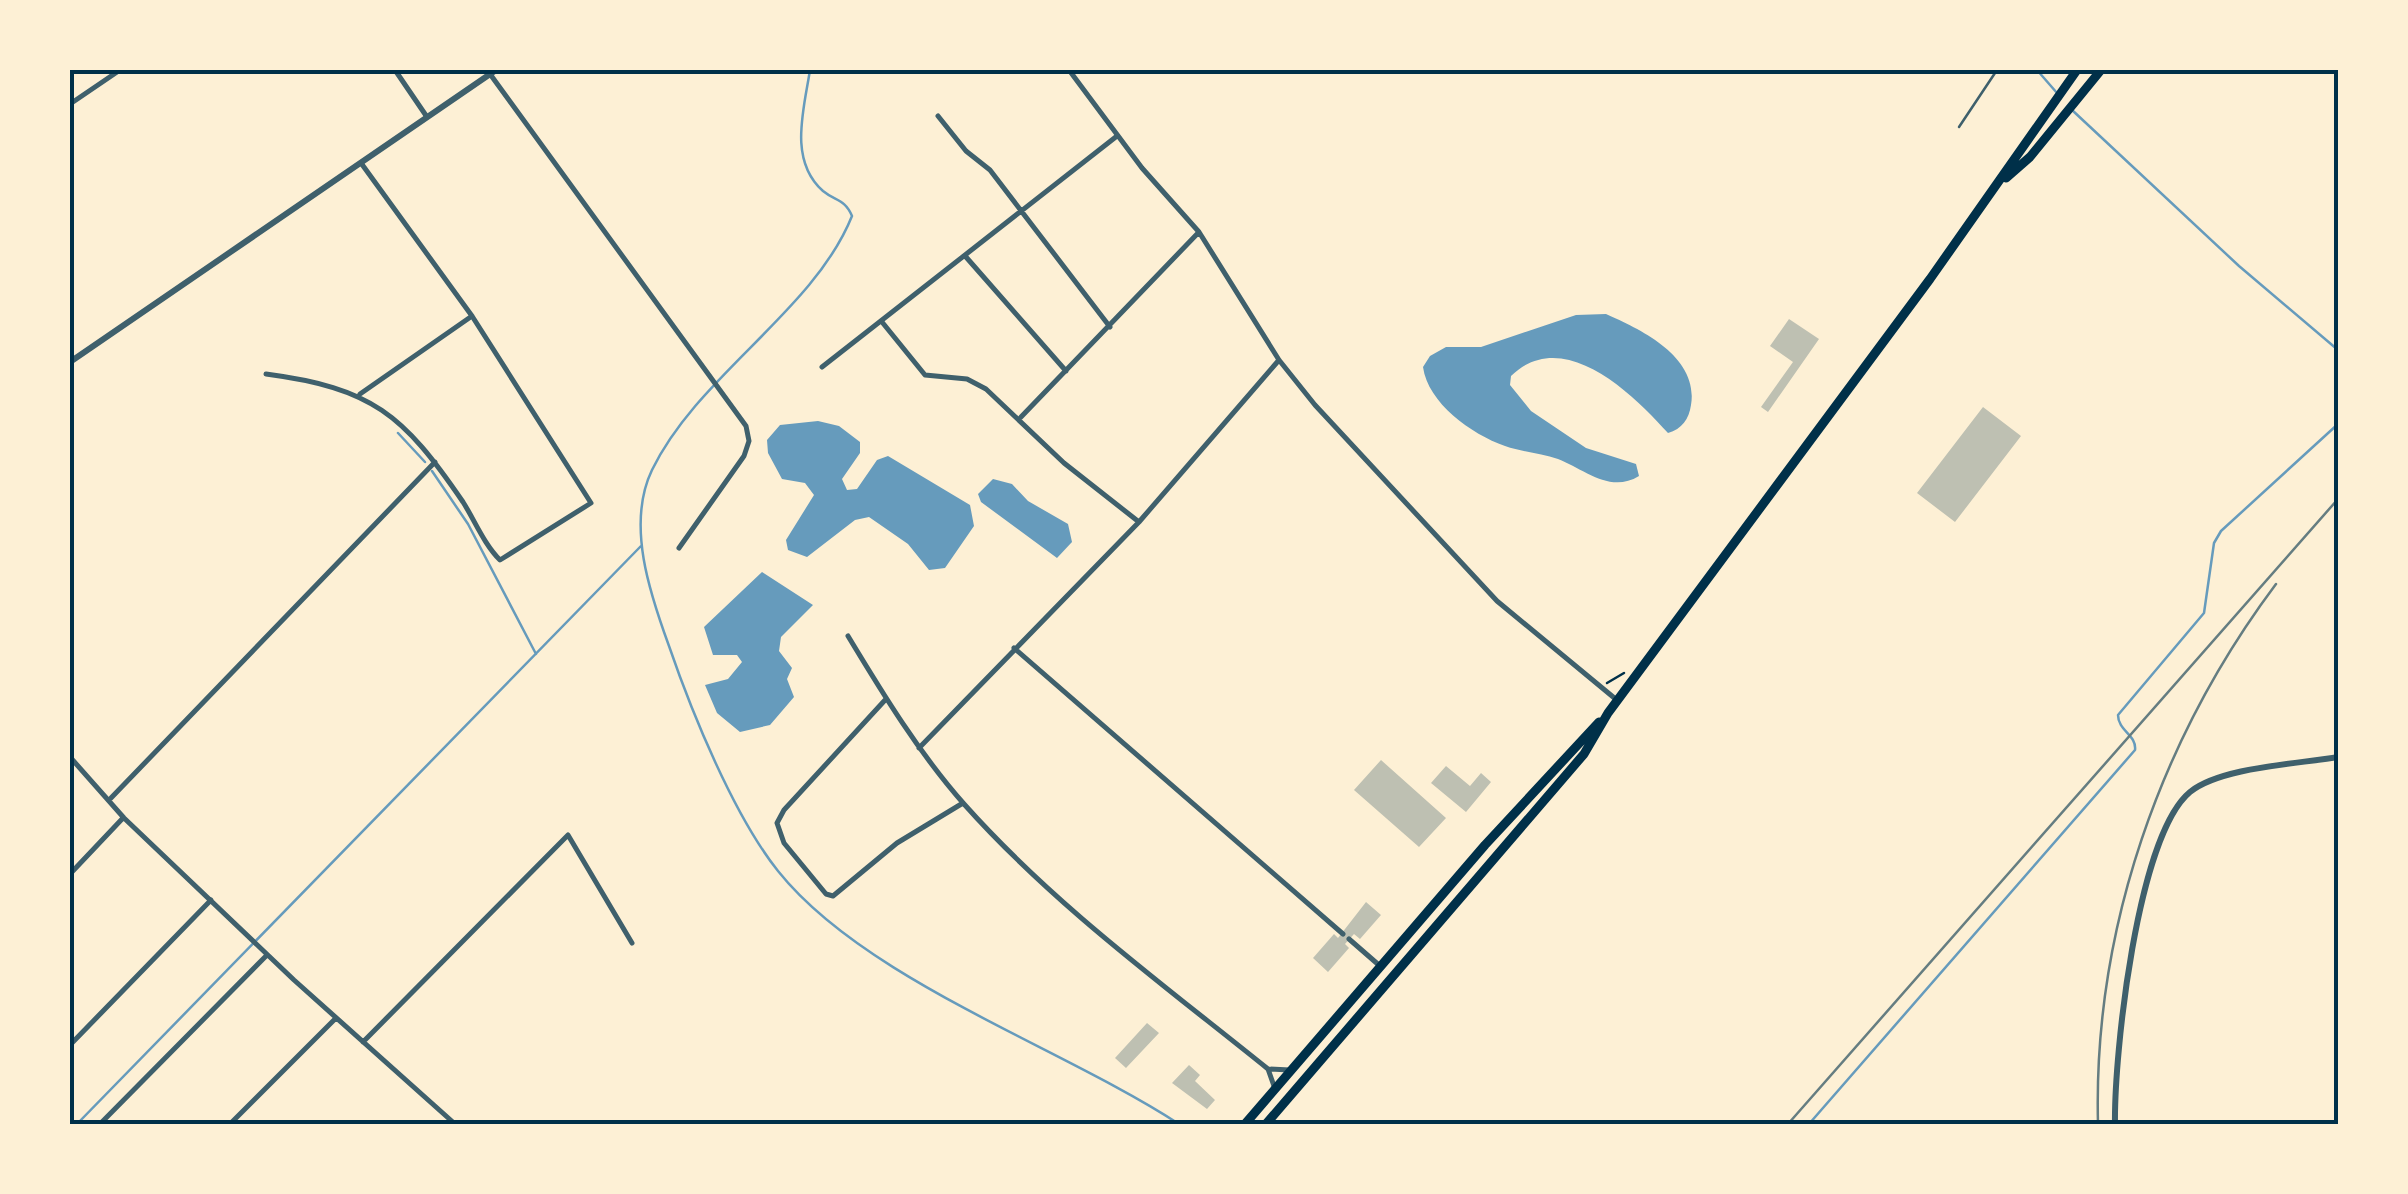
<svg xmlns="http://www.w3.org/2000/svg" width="2408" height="1194" viewBox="0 0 2408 1194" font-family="Rubik,sans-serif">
  <rect width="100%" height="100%" fill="#fdf0d5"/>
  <!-- water -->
  <path fill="#669bbc" d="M1606 314C1642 330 1699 357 1691 405 1689 419 1682 429 1668 433 1633 394 1563 325 1511 376L1510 385 1531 411 1586 448 1636 464 1639 476C1610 494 1584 469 1558 459 1541 453 1522 452 1505 446 1471 434 1428 403 1423 367L1430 356 1446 347H1481L1576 315Z
    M818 421 839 426 860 442V453L842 479 847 490 857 489 877 460 888 456 970 505 974 526 945 568 929 570 908 544 869 517 855 520 807 557 788 550 786 540 814 495 805 483 782 479 768 453 767 440 780 425Z
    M993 479 1012 484 1028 501 1068 524 1072 542 1057 558 981 502 978 494Z
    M762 572 813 605 781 637 779 651 792 668 787 679 794 697 770 725 740 732 717 713 705 685 728 679 742 662 737 655H713L704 627Z"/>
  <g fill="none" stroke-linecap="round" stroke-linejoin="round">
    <!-- stream -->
    <path stroke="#669bbc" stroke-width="2.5" d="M810 70C804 109 788 160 823 191 835 201 845 199 852 216 814 311 698 375 652 470 626 524 650 594 669 646 692 713 734 816 778 871 865 980 1061 1047 1179 1124
      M2037 70 2057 93
      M2072 110 2239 266 2338 350
      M398 433 425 462
      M432 471 468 524 536 654
      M77 1124 641 546
      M1809 1124 2135 750C2137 735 2118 731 2118 715L2204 613 2214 543 2221 531 2338 424"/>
  </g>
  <!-- building -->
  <path fill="#bec0b2" d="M1789 319 1819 339 1768 412 1761 407 1793 362 1770 346Z
    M1983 407 2021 436 1955 522 1917 493Z
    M1381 760 1446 818 1419 847 1354 790Z
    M1446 766 1470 786 1481 773 1491 782 1466 812 1431 783Z
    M1366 902 1381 915 1360 939 1354 934 1345 944 1349 948 1328 972 1313 958 1334 934 1338 938Z
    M1147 1023 1159 1033 1126 1068 1115 1058Z
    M1189 1065 1200 1075 1195 1081 1215 1100 1207 1109 1172 1083Z"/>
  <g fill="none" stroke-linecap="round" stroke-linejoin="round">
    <!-- path -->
    <path stroke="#003049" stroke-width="2.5" d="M1607 683 1624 673"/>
    <!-- service -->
    <path stroke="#3f606c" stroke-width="2.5" d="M1959 127 1997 70"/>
    <!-- minor -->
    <path stroke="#3f606c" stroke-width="5" d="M395 70 427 117
      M1069 70 1142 168 1199 232 1279 360 1315 405 1497 601 1618 701
      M490 74 746 426 749 441 744 456 679 548
      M70 104 120 70
      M938 116 966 151 990 170 1110 327
      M966 257 1066 371
      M882 322 925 375 967 379 986 389 1064 463 1139 522
      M822 367 1117 136
      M266 374C372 388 403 414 463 502 475 521 484 544 500 560L591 503 472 316 361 163
      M360 394 472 316
      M1021 417 1199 232
      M848 636C883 694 919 753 964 804 1054 905 1164 985 1268 1069L1274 1086
      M1014 648 1343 934
      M886 699 784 810 777 823 784 843 826 894 833 896 897 843 963 803
      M919 748 1139 522 1279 360
      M70 757 124 818 294 980 455 1124
      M111 798 435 462
      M70 874 123 818
      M1349 939 1380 966
      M363 1042 568 835 632 943
      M70 1045 211 900
      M1268 1069 1290 1070
      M100 1124 267 955
      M230 1124 336 1018"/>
    <!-- tertiary -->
    <path stroke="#3f606c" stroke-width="6" d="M70 362 496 70
      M2115 1124C2114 1055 2137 836 2190 792 2221 767 2298 764 2338 757"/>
    <!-- primary -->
    <path stroke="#003049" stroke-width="9" d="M2006 178 2030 157 2101 70
      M1245 1124 1485 845 1599 722
      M1266 1124 1584 754 1608 713 1930 279 2077 70"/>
    <!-- rail -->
    <path stroke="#657d81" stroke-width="2.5" d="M1788 1124 2338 499
      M2098 1124C2093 930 2160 739 2276 584"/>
  </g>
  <!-- border -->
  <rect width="2408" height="1194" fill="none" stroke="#fdf0d5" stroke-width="145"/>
  <rect x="72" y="72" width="2264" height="1050" fill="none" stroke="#003049" stroke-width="4"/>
</svg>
